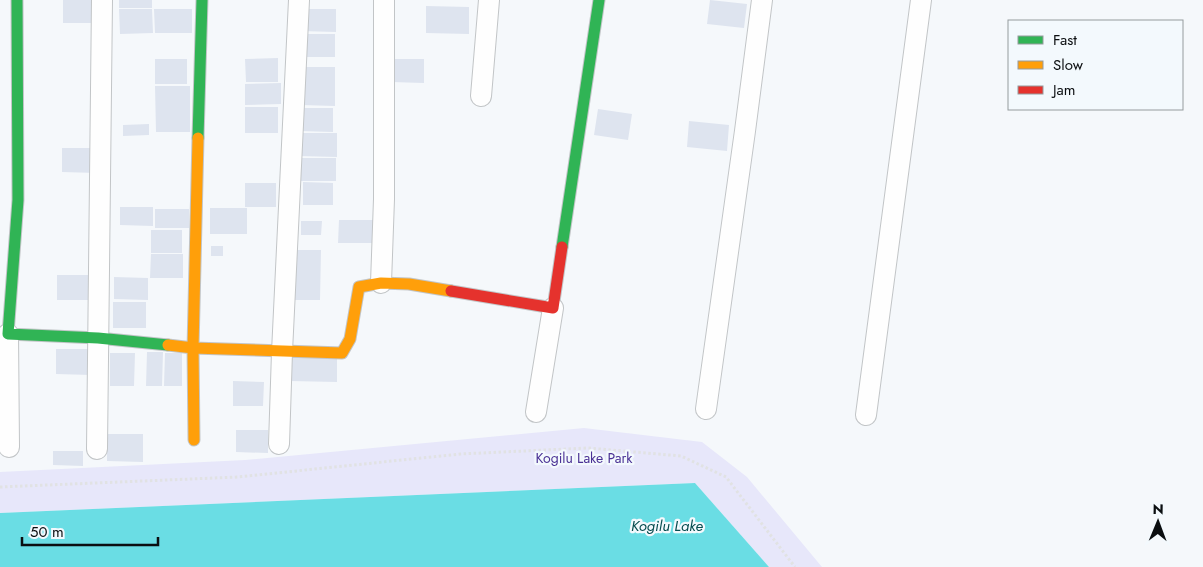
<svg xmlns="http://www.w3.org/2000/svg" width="1203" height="567" viewBox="0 0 1203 567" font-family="Jost,sans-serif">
  <rect width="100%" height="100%" fill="#f5f8fb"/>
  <!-- green -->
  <path fill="#e7e7fa" d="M584 428 702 442 747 477 822 567H769L695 483 0 513V472L245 460Z"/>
  <!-- water -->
  <path fill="#6adde4" d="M695 483 769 567H0V513Z"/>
  <!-- building -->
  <path fill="#dee4ef" d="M63 0H94L95 23H63Z
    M119 0H152V8H119Z
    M710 0 747 4 744 28 707 24Z
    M426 6 469 7V34L426 33Z
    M119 9H152L153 33 120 34Z
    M154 9H192V33H155Z
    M302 9H336V32L301 31Z
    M302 34H335V57H301Z
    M278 58V82H246L245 59Z
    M155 59H187V84H155Z
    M391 59H424V83L391 82Z
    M302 67H335V106L301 105Z
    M281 83V104L245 105V84Z
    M155 86H190V132H156Z
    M245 107H278V133H245Z
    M300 108H333V132L300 131Z
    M598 109 632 114 628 140 594 135Z
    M689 121 729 125 727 151 687 147Z
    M149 124V135L123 136V125Z
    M300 133H337V157L299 156Z
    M62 148H97V173L62 172Z
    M300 158H336V181H300Z
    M303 182 333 183V205H303Z
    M245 183H276V207H245Z
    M120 207H153V226L120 225Z
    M210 208H247V234H210Z
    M155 209H189V228H155Z
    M339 220H373L372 243H338Z
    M301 221H322L321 235H301Z
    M151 230H182V253H151Z
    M211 246H223V256H211Z
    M293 250H321L320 300H292Z
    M151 254H183V278H150Z
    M57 275H92L91 300H57Z
    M114 277 148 278V300L114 299Z
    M113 302H146V328H113Z
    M56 349H91V375L56 374Z
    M147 352H163L162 386H146Z
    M110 353H135L134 386H110Z
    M165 353H182V386H164Z
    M291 356 337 357V382L290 381Z
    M233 381 264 382 263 406H233Z
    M236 430H268V453L236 452Z
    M107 434H143V462L107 461Z
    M53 451H83V466L53 465Z"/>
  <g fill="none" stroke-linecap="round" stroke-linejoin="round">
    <defs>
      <path id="street" d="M481 96 489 0
        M381 283 384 199V0
        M8 334 9 447
        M706 409 745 131 762 0
        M536 412 553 308
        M866 415 921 0
        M279 444 282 352 299 0
        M97 449 102 0"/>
      <path id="fast" d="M17 0 18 200 8 334 98 338 168 345
        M198 138 202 0
        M562 247 599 0"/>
      <path id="slow" d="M168 345 193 348 342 353 350 339 359 287 381 283 409 284 451 291
        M194 440 193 348 198 138"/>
      <path id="jam" d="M451 291 553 308 562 247"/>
    </defs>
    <!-- street casing -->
    <use href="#street" stroke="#c2c5c7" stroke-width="22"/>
    <!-- fast casing -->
    <use href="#fast" stroke="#c2c5c7" stroke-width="13"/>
    <!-- slow casing -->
    <use href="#slow" stroke="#c2c5c7" stroke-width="13"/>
    <!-- jam casing -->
    <use href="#jam" stroke="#c2c5c7" stroke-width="13"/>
    <!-- path -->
    <path stroke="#e1e2e3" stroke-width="3" stroke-dasharray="2.5 2.5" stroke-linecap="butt" d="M0 487 238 477 460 454 588 448 681 456 726 477 795 567"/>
    <!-- street -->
    <use href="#street" stroke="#fefefe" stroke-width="20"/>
    <!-- fast -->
    <use href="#fast" stroke="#30b455" stroke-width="11"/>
    <!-- slow -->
    <use href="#slow" stroke="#ff9f0a" stroke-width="11"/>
    <!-- jam -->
    <use href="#jam" stroke="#e5322d" stroke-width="11"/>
  </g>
  <g text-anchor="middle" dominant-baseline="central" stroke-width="4.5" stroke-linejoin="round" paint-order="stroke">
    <!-- park labels -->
    <g font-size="14" fill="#4a3195" stroke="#f3f9fd">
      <text x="584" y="458">Kogilu Lake Park</text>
    </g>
    <!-- water labels -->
    <g font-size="15" font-style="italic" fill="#064c4f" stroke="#f3f9fd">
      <text x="667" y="526">Kogilu Lake</text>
    </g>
  </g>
  <!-- legend -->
  <rect x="1008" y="20" width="175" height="90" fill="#f3f9fd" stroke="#969b9e"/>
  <rect x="1018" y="36" width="25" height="8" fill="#30b455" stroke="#969b9e"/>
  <text x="1053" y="45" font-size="15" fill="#0b0e10">Fast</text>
  <rect x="1018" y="61" width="25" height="8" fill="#ff9f0a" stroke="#969b9e"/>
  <text x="1053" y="70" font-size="15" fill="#0b0e10">Slow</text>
  <rect x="1018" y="86" width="25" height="8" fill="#e5322d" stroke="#969b9e"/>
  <text x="1053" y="95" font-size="15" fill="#0b0e10">Jam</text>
  <!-- north arrow -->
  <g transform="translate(1158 522) rotate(1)" stroke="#f3f9fd" stroke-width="4" paint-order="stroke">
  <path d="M0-4L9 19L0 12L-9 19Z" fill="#0b0e10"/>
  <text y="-8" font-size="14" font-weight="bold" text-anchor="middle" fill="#0b0e10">N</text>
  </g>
  <!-- scale -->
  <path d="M22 537v8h136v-8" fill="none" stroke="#0b0e10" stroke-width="2.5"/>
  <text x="30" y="537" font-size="15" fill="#0b0e10" stroke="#f3f9fd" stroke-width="4" paint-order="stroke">50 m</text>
</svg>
